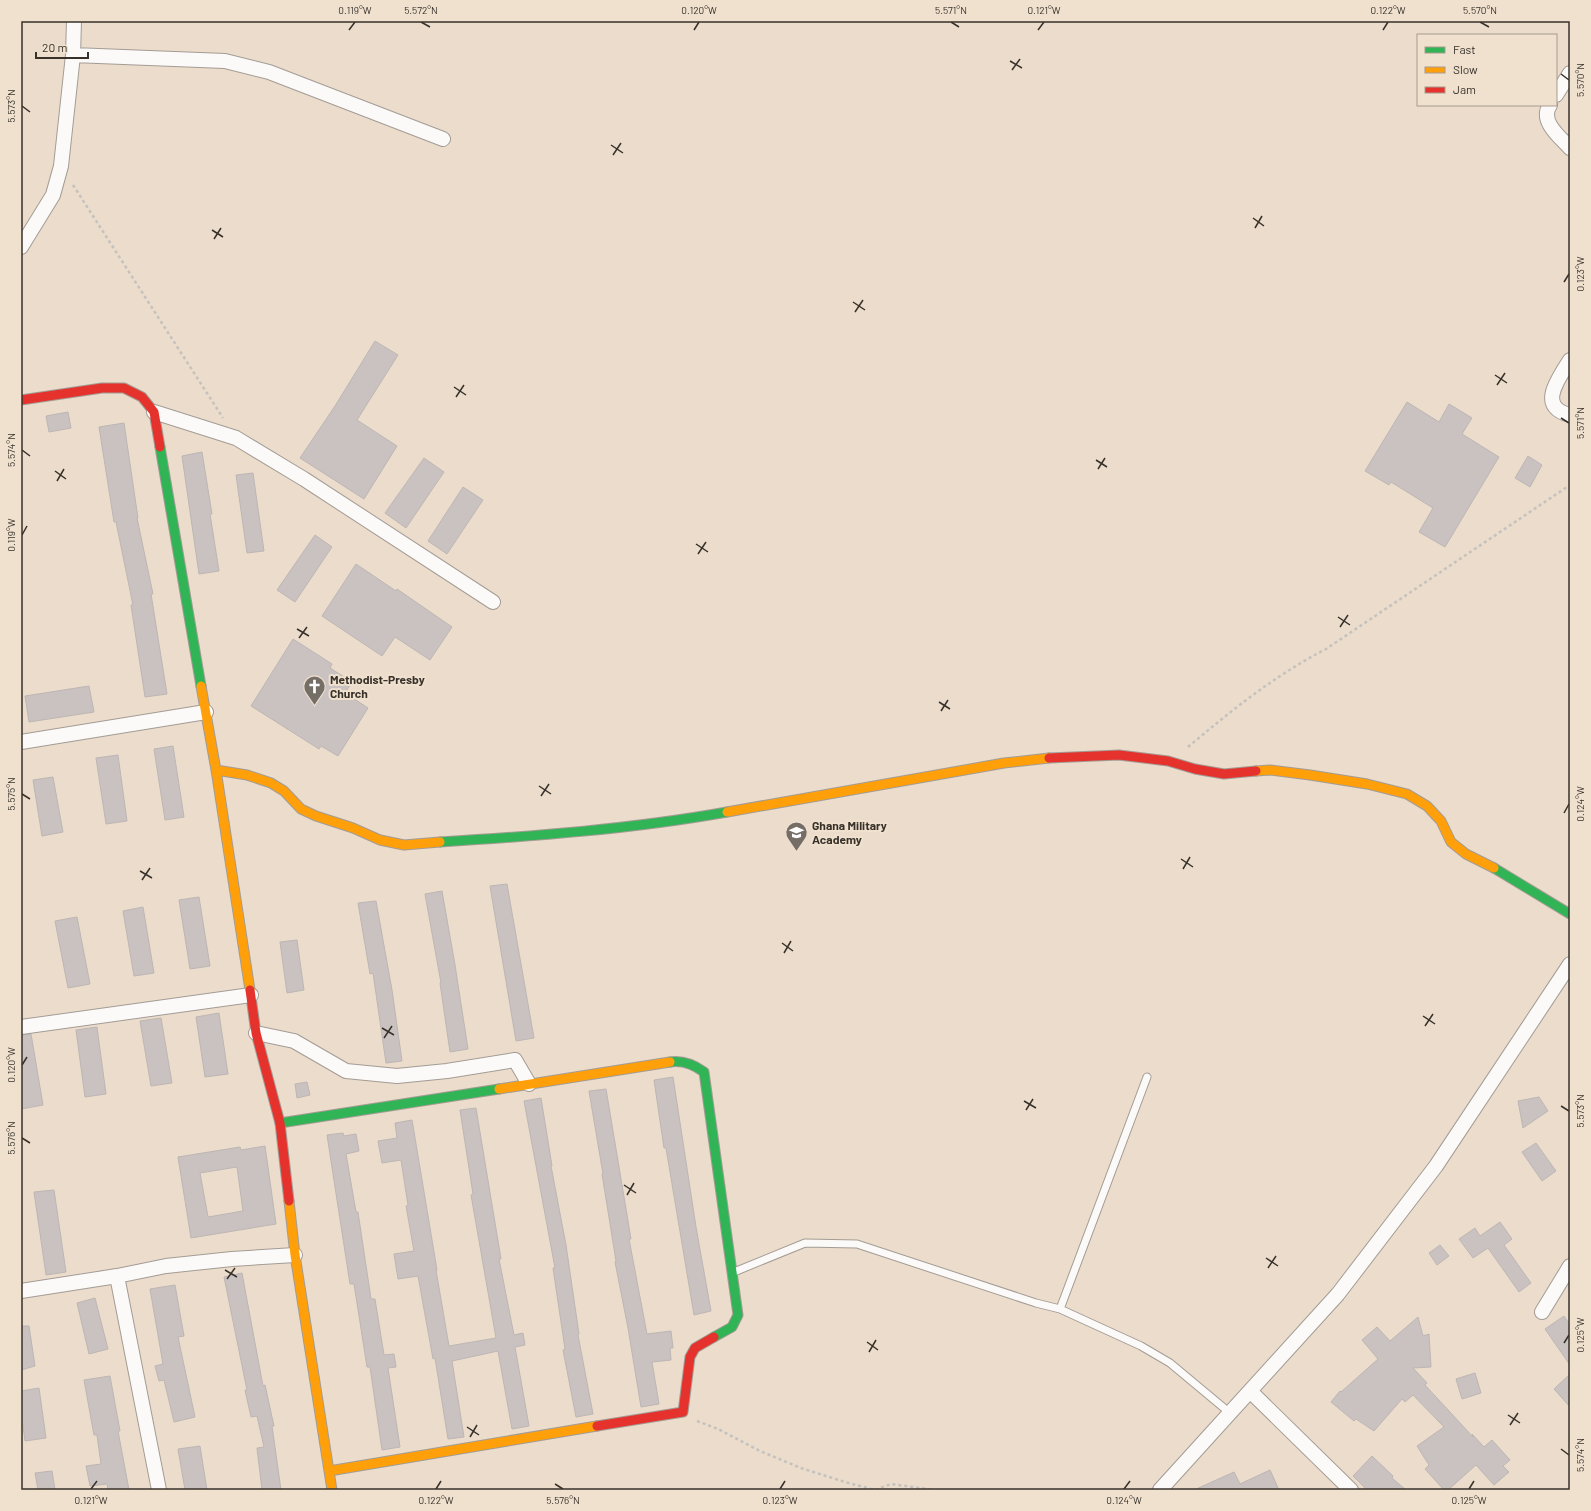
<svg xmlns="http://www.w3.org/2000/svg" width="1591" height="1511" viewBox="0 0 1591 1511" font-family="Barlow,sans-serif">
  <rect width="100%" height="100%" fill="#e8e0d7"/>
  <!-- built -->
  <path fill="#ebdccb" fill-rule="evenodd" d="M21 21H1570V1490H21ZM1418 35H1556V105H1418Z"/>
  <!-- building -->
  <path fill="#c9c2c0" stroke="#bdb6b4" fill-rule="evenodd" d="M375 341 398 355 357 420 397 446 364 499 300 458 335 406Z
    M1407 402 1439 422 1449 404 1472 418 1462 434 1499 457 1445 547 1419 532 1433 508 1391 482 1389 485 1365 471Z
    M68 412 71 428 49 432 46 416Z
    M124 423 138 518H137L153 594H151L167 694 145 697 131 605H133L116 522H114L99 427Z
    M202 452 212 514H210L219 571 199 574 182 456Z
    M1528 456 1542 465 1530 487 1515 478Z
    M424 458 444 472 406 528 385 513Z
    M253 473 264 551 247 553 236 475Z
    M463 487 483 500 447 554 428 541Z
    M315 535 332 547 295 602 277 590Z
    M356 564 396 591 397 589 452 627 430 660 395 637 382 656 322 616Z
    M293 639 332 664 330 668 352 682 345 693 368 708 338 756 321 746 319 749 251 706Z
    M89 686 94 712 29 722 25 696Z
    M173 746 184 817 165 820 154 749Z
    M118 755 127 821 106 824 96 758Z
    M53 777 63 832 42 836 33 780Z
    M507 884 534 1038 516 1041 490 886Z
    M442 891 455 965 468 1049 450 1052 440 983H441L425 894Z
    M199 897 210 966 190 969 179 900Z
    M376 901 392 990 402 1061 386 1063 373 973 370 974 358 903Z
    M143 907 154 973 134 976 123 911Z
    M77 917 90 984 68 988 55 921Z
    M297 940 304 990 287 993 280 942Z
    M219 1013 228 1074 205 1077 196 1017Z
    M161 1018 172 1083 151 1086 140 1021Z
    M97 1027 106 1094 85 1097 76 1030Z
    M31 1034 43 1105 21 1109V1035Z
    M673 1077 696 1227 711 1311 694 1315 666 1148H664L654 1080Z
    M307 1082 310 1095 297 1098 295 1084Z
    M606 1089 631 1239H629L647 1334 671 1331 673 1348H670L671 1360 652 1362 659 1404 641 1407 628 1328 615 1262 616 1261 602 1174H603L589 1091Z
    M1539 1097 1548 1111 1523 1128 1518 1101Z
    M541 1098 552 1166H551L566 1245 579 1334 578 1335 593 1414 576 1417 563 1350 565 1349 553 1268H555L524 1101Z
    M476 1108 501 1259H499L514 1335 523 1333 525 1345 515 1347 529 1426 512 1429 498 1351 452 1361 464 1437 448 1439 435 1358 433 1359 418 1276 398 1279 394 1254 414 1251 406 1206 408 1205 401 1160 382 1163 378 1141 397 1138 395 1123 412 1120 437 1270H436L449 1346 496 1338 471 1195 473 1194 460 1110Z
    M343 1133 344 1136 356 1134 359 1151 346 1154 356 1212H358L371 1299H375L384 1355 394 1354 396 1367 388 1368 400 1447 382 1450 370 1367H367L354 1284H350L327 1135Z
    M1536 1143 1556 1171 1542 1181 1522 1152Z
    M265 1146 276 1224 191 1238 178 1157 240 1147 241 1150ZM237 1167 243 1211 208 1217 200 1173Z
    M54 1190 66 1272 46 1275 34 1192Z
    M1500 1222 1512 1239 1504 1245 1531 1283 1519 1292 1488 1248 1473 1258 1459 1239 1475 1228 1480 1236Z
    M1440 1245 1449 1256 1437 1265 1429 1253Z
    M242 1273 263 1386 265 1385 274 1426H272L281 1490H262L257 1448 264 1447 257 1416 251 1417 245 1390H247L224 1277Z
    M175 1285 184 1336 178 1337 195 1417 174 1422 164 1380 159 1381 155 1366 163 1364 150 1289Z
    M95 1298 108 1349 89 1354 77 1303Z
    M1564 1316 1570 1325V1365L1545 1329Z
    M1418 1317 1423 1336 1429 1334 1431 1367 1413 1368 1427 1383 1425 1385 1473 1437 1472 1434 1484 1447 1492 1440 1510 1460 1503 1466 1509 1472 1494 1485 1476 1465 1448 1490H1444L1425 1469 1429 1465 1417 1446 1444 1427 1413 1395 1405 1402 1402 1399 1374 1431 1356 1419 1354 1421 1331 1402 1340 1391 1341 1392 1378 1359 1362 1340 1377 1327 1390 1341Z
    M21 1326H29L35 1366 21 1370Z
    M1475 1373 1481 1393 1462 1399 1456 1379Z
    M1570 1374V1407L1554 1389Z
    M110 1376 120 1431H118L129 1490H108L107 1484 90 1486 86 1466 101 1464 97 1435H94L84 1380Z
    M39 1388 46 1438 25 1441 21 1412V1391Z
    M200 1446 207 1490H185L178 1449Z
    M1372 1456 1393 1476 1392 1478 1406 1490H1367L1353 1476Z
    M1270 1470 1279 1490H1194L1234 1472 1240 1484Z
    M52 1471 55 1490H38L35 1473Z"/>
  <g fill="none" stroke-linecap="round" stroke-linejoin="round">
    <defs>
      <path id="lane" d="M734 1272 805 1243 857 1244 1036 1303 1060 1309 1147 1077
        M1060 1309 1141 1346 1170 1363 1230 1413"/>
      <path id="street" d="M73 55 225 61 269 72 443 139
        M1556 95 1570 73
        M1550 105C1539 121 1560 137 1570 148
        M21 247 53 195 61 166 73 55 74 21
        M1570 360C1559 378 1536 407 1570 415
        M154 412 236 438 304 479 493 602
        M21 742 206 712
        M21 1027 251 995
        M256 1033 294 1041 346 1071 397 1076 447 1071 515 1060 529 1084
        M117 1276 159 1490
        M21 1291 117 1276 166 1266 232 1259 295 1255
        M1542 1312 1570 1266
        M1250 1391 1351 1490
        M1160 1490 1338 1294 1436 1166 1570 964"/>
      <path id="fast" d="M160 447 201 686
        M440 842C536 836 632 829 727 812
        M1494 868 1570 914
        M670 1062C683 1060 693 1064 704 1072L738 1315 732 1327 714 1337
        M280 1123 499 1089"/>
      <path id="slow" d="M201 686 216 770 250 990
        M216 770 247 775 271 783 284 791 301 809 316 816 353 828 380 840 404 845 440 842
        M1256 771 1270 770 1310 775 1367 784 1407 794 1427 806 1441 821 1451 842 1466 854 1494 868
        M727 812 1004 763 1049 758
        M499 1089 670 1062
        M289 1201 295 1255 332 1490
        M329 1471 597 1426"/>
      <path id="jam" d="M21 400 102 388H124L142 397 154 412 160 447
        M1049 758 1119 755 1168 761 1195 769 1224 774 1256 771
        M250 990 256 1033 280 1123 289 1201
        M597 1426 683 1412 690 1357 695 1348 714 1337"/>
    </defs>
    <!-- lane casing -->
    <use href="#lane" stroke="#a39c95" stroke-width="9"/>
    <!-- street casing -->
    <use href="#street" stroke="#a39c95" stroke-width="16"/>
    <!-- fast casing -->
    <use href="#fast" stroke="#a39c95" stroke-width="11"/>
    <!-- slow casing -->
    <use href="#slow" stroke="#a39c95" stroke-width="11"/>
    <!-- jam casing -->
    <use href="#jam" stroke="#a39c95" stroke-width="11"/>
    <!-- path -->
    <path stroke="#c5c2be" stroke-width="2.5" stroke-dasharray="3 3" stroke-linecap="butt" d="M73 185 223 418
      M1188 747C1232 710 1274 676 1326 649L1570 485
      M697 1421 718 1429 760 1451 801 1468 845 1482 875 1490 891 1484 934 1490"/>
    <!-- lane -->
    <use href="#lane" stroke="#fcfaf9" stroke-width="7"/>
    <!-- street -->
    <use href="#street" stroke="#fcfaf9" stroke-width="14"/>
    <!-- fast -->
    <use href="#fast" stroke="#30b455" stroke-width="9"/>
    <!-- slow -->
    <use href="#slow" stroke="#ff9f0a" stroke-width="9"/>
    <!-- jam -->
    <use href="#jam" stroke="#e5322d" stroke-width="9"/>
  </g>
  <!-- ticks -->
  <path fill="none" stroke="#37312a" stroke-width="1.5" d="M421 22 430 27M951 22 959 27M1480 22 1489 27M349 30 355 22M694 30 699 22M1038 30 1044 22M1383 30 1388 22M1010 61 1022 68M1012 70 1020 59M1561 74 1569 80M22 106 30 112M611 145 623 153M613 155 621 143M1253 218 1264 226M1255 228 1262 216M212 230 223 237M214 239 221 228M1564 282 1569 274M853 302 865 310M855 312 863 300M1495 375 1507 383M1497 385 1505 373M454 387 466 395M456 397 464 385M1561 418 1569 423M22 450 30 456M1096 460 1107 467M1098 469 1105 458M55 471 66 479M57 481 64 469M22 535 27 526M696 544 708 552M698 554 706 542M1338 617 1350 625M1340 627 1348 615M297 629 309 636M299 638 307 627M939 702 950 709M941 711 948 700M539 786 551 794M22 794 30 799M541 796 549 784M1564 813 1569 804M1181 859 1193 867M1183 869 1190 857M140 871 152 878M142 880 150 868M782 943 793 951M784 953 791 941M1423 1016 1435 1024M1425 1026 1433 1014M382 1028 394 1035M384 1038 392 1026M22 1065 27 1057M1024 1101 1036 1108M1561 1106 1569 1111M1026 1110 1033 1099M22 1138 30 1143M624 1185 636 1193M627 1195 634 1183M1266 1258 1278 1266M1268 1268 1276 1256M225 1270 237 1277M227 1279 235 1268M867 1342 878 1350M1564 1343 1569 1335M869 1352 876 1340M1508 1415 1520 1423M1510 1425 1518 1413M467 1427 479 1435M470 1437 477 1425M1561 1449 1569 1455M555 1484 563 1489M91 1489 97 1481M436 1489 441 1481M780 1489 785 1481M1124 1489 1130 1481M1469 1489 1474 1481"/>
  <!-- icons -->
  <defs>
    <symbol id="church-pin" viewBox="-11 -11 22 30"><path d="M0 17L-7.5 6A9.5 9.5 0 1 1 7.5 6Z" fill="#756e67" stroke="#f0e1cf"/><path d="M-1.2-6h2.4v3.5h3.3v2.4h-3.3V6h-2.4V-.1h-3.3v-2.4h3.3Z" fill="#fff"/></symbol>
    <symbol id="school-pin" viewBox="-11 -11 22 30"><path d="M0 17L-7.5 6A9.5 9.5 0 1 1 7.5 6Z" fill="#756e67" stroke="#f0e1cf"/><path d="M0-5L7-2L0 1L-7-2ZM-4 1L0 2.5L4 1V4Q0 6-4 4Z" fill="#fff"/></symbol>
  </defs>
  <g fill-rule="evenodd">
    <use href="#church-pin" x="302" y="674" width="25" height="34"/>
    <use href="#school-pin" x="784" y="820" width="25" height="34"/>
  </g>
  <g text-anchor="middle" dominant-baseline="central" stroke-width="4" stroke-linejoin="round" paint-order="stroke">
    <!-- poi labels -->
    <g font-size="12" font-weight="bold" fill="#37312a" stroke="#f0e1cf" text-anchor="start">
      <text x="330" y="679">Methodist-Presby<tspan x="330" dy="14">Church</tspan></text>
      <text x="812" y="825">Ghana Military<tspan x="812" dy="14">Academy</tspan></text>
    </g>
  </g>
  <!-- border -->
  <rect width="1591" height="1511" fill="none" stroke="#f0e1cf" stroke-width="44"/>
  <!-- legend -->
  <rect x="1417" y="34" width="140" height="72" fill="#f0e1cf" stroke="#a69b8d"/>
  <rect x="1425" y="47" width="20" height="6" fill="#30b455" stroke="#a69b8d"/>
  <text x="1453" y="54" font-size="12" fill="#37312a">Fast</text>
  <rect x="1425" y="67" width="20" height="6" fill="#ff9f0a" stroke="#a69b8d"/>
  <text x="1453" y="74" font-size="12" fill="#37312a">Slow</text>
  <rect x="1425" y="87" width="20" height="6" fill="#e5322d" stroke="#a69b8d"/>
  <text x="1453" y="94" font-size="12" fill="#37312a">Jam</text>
  <!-- scale -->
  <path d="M36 52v6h52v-6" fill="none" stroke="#37312a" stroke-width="2"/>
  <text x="42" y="52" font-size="12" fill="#37312a" stroke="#f0e1cf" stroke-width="3" paint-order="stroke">20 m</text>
  <rect x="22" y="22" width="1547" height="1467" fill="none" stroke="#37312a" stroke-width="1.5"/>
  <g font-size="10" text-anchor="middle" fill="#37312a">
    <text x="355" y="14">0.119°W</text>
    <text x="421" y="14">5.572°N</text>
    <text x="699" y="14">0.120°W</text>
    <text x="951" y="14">5.571°N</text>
    <text x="1044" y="14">0.121°W</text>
    <text x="1388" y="14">0.122°W</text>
    <text x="1480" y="14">5.570°N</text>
    <text transform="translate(1580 80) rotate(-90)" y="4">5.570°N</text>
    <text transform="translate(11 106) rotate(-90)" y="4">5.573°N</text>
    <text transform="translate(1580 274) rotate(-90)" y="4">0.123°W</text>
    <text transform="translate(1580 423) rotate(-90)" y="4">5.571°N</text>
    <text transform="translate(11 450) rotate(-90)" y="4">5.574°N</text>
    <text transform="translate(11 535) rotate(-90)" y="4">0.119°W</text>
    <text transform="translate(11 794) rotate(-90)" y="4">5.575°N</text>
    <text transform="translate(1580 804) rotate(-90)" y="4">0.124°W</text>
    <text transform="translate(11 1065) rotate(-90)" y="4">0.120°W</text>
    <text transform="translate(1580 1111) rotate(-90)" y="4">5.573°N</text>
    <text transform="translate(11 1138) rotate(-90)" y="4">5.576°N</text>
    <text transform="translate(1580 1335) rotate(-90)" y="4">0.125°W</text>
    <text transform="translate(1580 1455) rotate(-90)" y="4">5.574°N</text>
    <text x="91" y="1504">0.121°W</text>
    <text x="436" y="1504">0.122°W</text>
    <text x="563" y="1504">5.576°N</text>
    <text x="780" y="1504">0.123°W</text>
    <text x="1124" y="1504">0.124°W</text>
    <text x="1469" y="1504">0.125°W</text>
  </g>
</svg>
